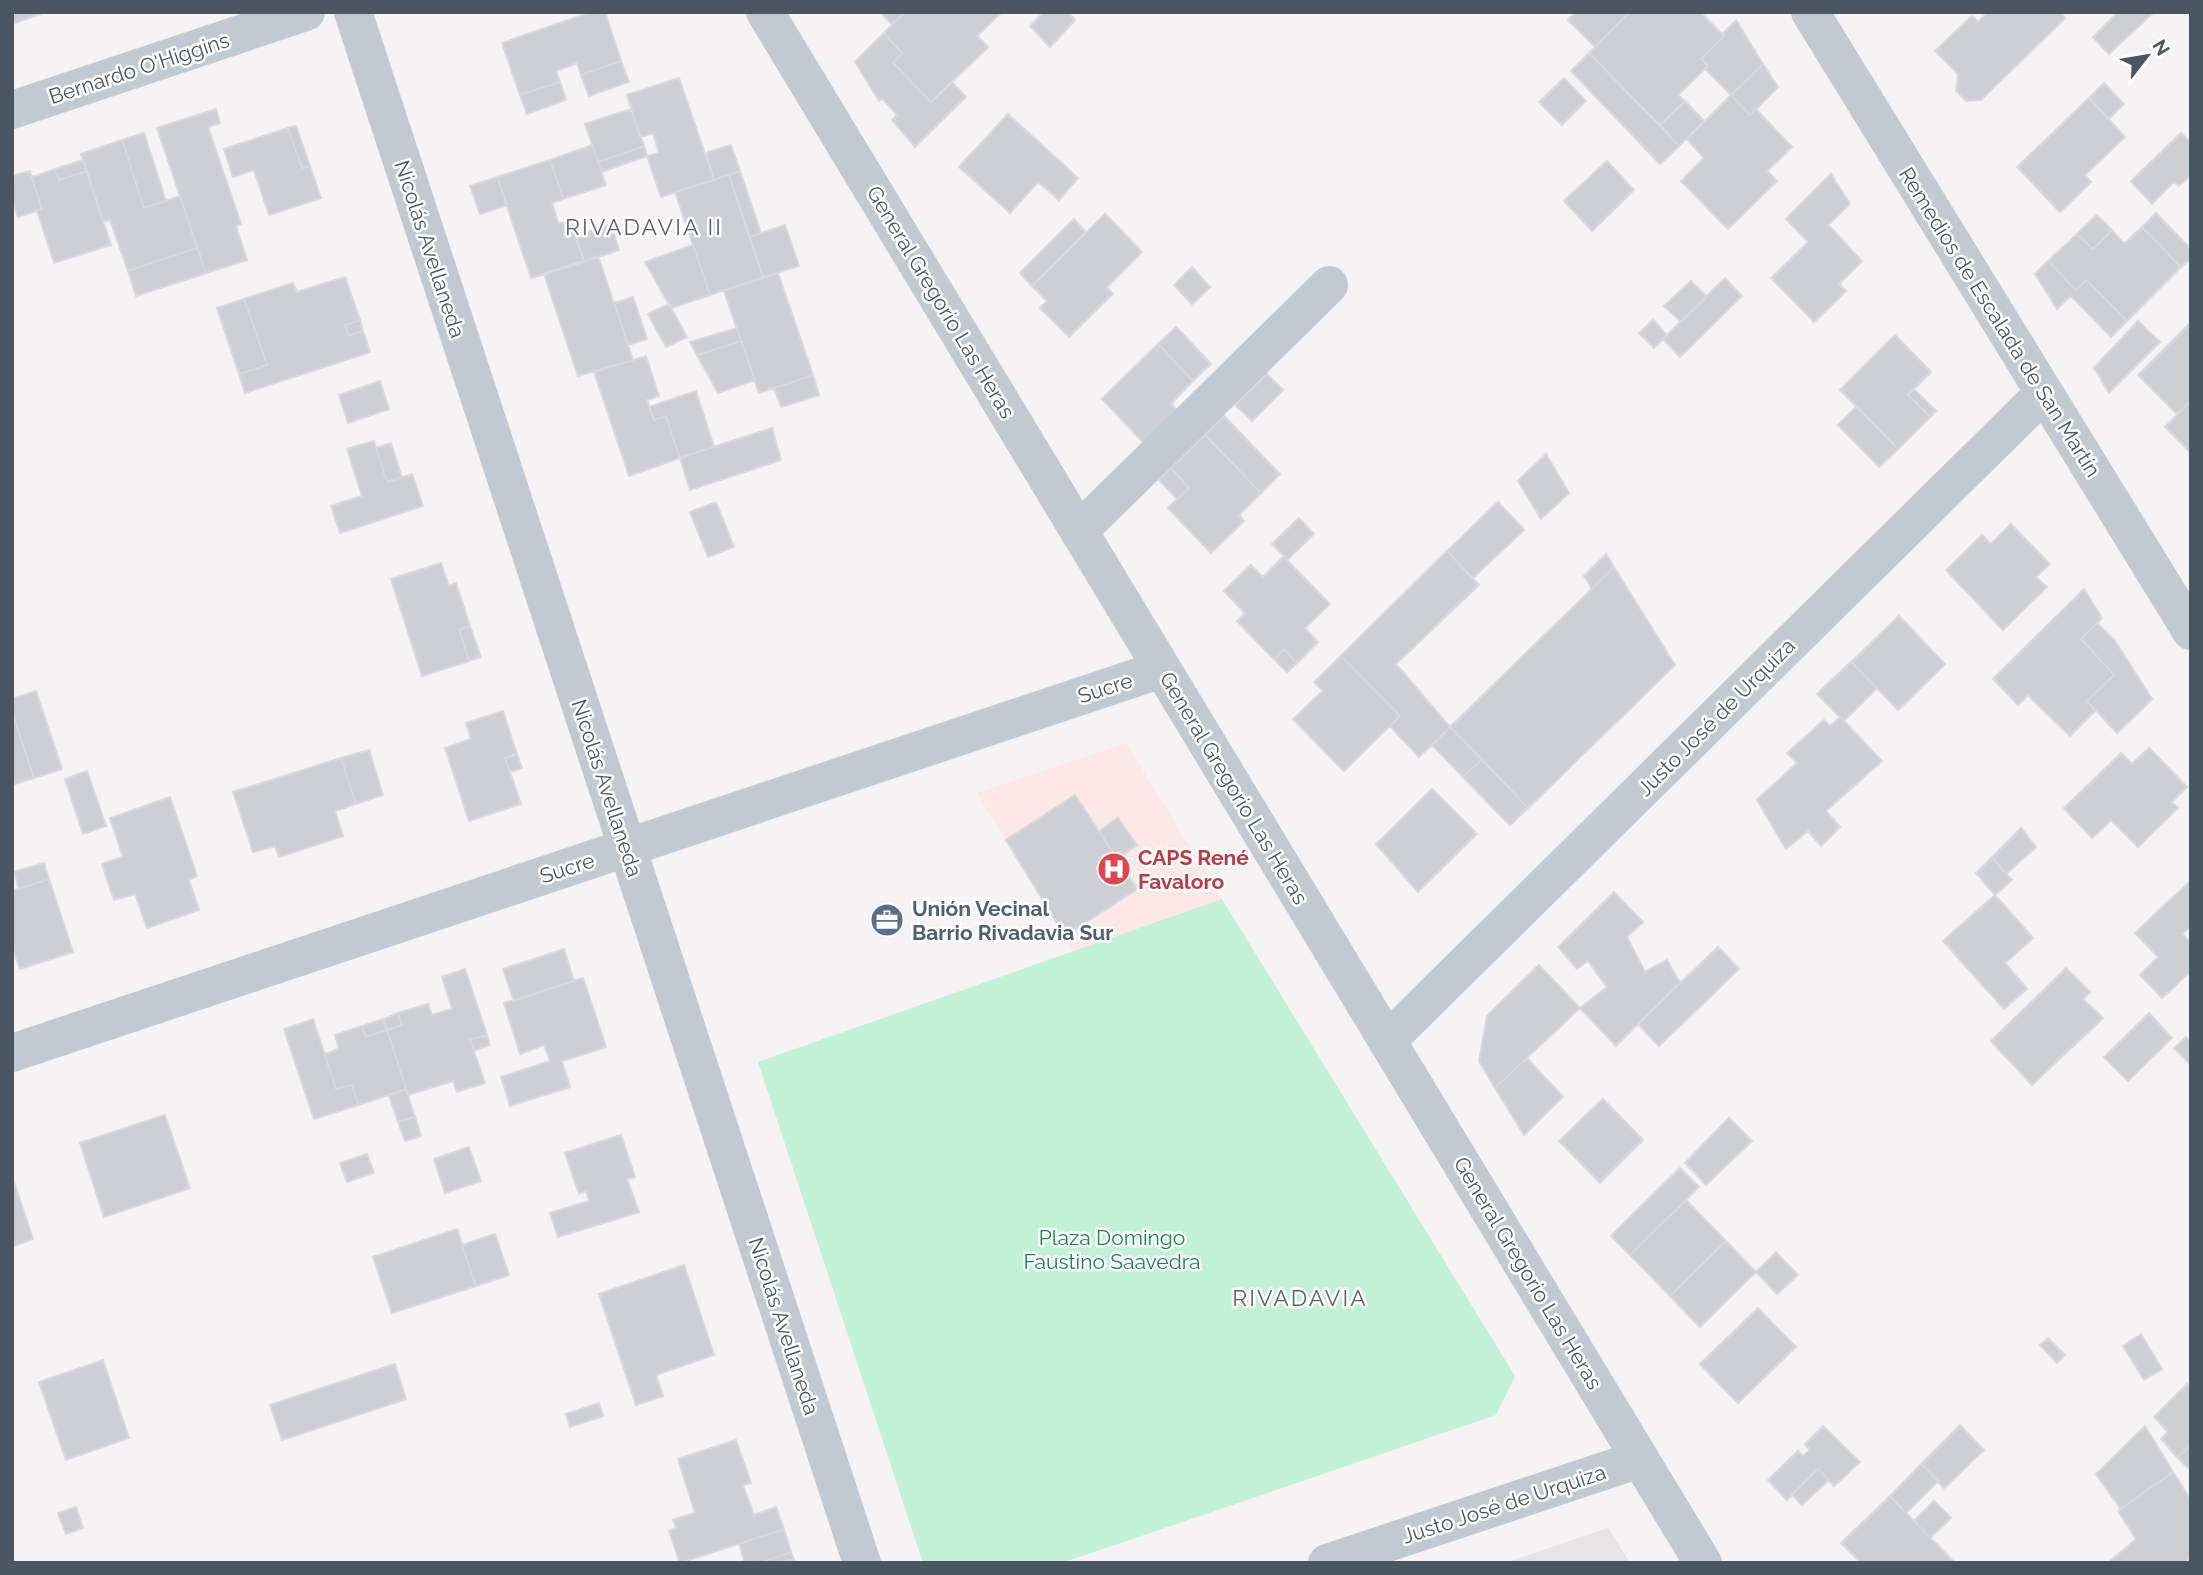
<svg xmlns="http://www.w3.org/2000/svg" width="2203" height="1575" viewBox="0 0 2203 1575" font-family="Raleway,sans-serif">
  <rect width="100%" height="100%" fill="#f5f3f3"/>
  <!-- education -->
  <path fill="#e6e4e5" d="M1608 1528 1630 1563H1505Z"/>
  <!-- medical -->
  <path fill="#fce8e6" d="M1126 743 1222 899 1073 951 977 793Z"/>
  <!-- green -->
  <path fill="#c3f1d5" d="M1222 899 1515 1376 1496 1415 1062 1563H923L758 1062Z"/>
  <!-- building -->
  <path fill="#cdcfd5" stroke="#d7d9de" stroke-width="2" d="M12 12H43V13L12 24Z
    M591 12H605L621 61 581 75 577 63 556 71 560 82 520 95 502 43Z
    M880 12H905L892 25Z
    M905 12H1002L977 36 988 47 931 102 893 63 902 53 884 33Z
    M1044 12H1067L1075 20 1050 47 1030 26Z
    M1576 12H1630L1595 47 1568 20Z
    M1630 12H1700L1724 36 1701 59 1708 66 1678 95 1685 101 1660 125 1589 53Z
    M1988 12H2060L2065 18 1981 100 1966 101 1956 91 1958 74 1935 51 1972 16 1978 22Z
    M2118 12 2153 13 2109 54 2093 37Z
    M1736 20 1763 64 1731 95 1705 69 1708 66 1701 59 1724 36 1722 34Z
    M884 33 902 53 893 63 931 102 952 82 966 97 915 147 892 120 897 115 882 98 879 101 855 62Z
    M1589 53 1679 146 1660 164 1571 71Z
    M621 61 629 82 589 96 581 75Z
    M1763 64 1778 87 1750 115 1731 95Z
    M679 78 714 180 661 197 647 156 659 153 653 133 640 137 627 95Z
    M1564 78 1586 101 1562 125 1539 102Z
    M560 82 566 100 527 114 520 95Z
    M2104 83 2124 104 2109 119 2089 98Z
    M1731 95 1750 115 1756 109 1792 147 1767 171 1777 181 1728 229 1681 181 1704 158 1687 139Z
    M2089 98 2125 137 2085 175 2091 182 2060 212 2017 167Z
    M1685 101 1704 121 1679 146 1660 125Z
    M216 109 220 123 208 127 241 224 236 226 247 260 206 273 157 128Z
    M631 109 644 146 598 162 585 124Z
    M1008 114 1078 178 1059 200 1038 182 1010 213 959 167Z
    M296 126 310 166 302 168 288 128Z
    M288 128 302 168 310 166 321 198 269 215 254 170 233 177 224 149Z
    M144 133 166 201 144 208 122 140Z
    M2181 133 2191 143V175L2179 186 2174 182 2152 204 2131 181Z
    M122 140 144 208 180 196 197 248 128 271 110 220 103 222 81 154Z
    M592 145 606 185 563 199 550 160Z
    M731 145 740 171 714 180 706 153Z
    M644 146 647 156 602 172 598 162Z
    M83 160 87 171 59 180 55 169Z
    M550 160 563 199 552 203 555 213 559 224 571 220 584 262 531 278 497 177Z
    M1607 161 1634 190 1592 231 1564 201Z
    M55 169 59 180 87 171 111 245 54 263 37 210 42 209 32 177Z
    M30 171 42 209 18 217 12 201V176Z
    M740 171 761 233 749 237 729 175Z
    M1831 174 1850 204 1828 225 1862 261 1839 284 1846 291 1814 322 1771 278 1808 242 1786 219Z
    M729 175 763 277 710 295 675 192Z
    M497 177 507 205 480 214 470 186Z
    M2156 213 2191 249V258L2181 267 2142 227Z
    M1105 214 1142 252 1107 287 1113 294 1069 337 1040 308 1047 301 1032 286Z
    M2097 215 2112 230 2093 249 2077 234Z
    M1074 219 1086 232 1032 286 1020 273Z
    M611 224 619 250 584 262 575 236Z
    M785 225 799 266 763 277 749 237Z
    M2142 227 2181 267 2127 321 2086 280 2076 290 2048 261 2077 234 2093 249 2112 230 2124 244Z
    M693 245 710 295 671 308 645 262Z
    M197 248 206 273 136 296 128 271Z
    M598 256 633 360 578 376 544 274Z
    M2048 261 2076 290 2086 280 2127 321 2111 337 2071 296 2057 309 2035 274Z
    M1192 267 1210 287 1192 304 1174 285Z
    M778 273 813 375 759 393 724 291Z
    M345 277 360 320 345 325 349 336 363 331 370 352 245 393 239 374 267 365 244 299 293 283 297 292Z
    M1725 278 1742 296 1680 357 1663 339Z
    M1691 281 1707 297 1681 322 1664 306Z
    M633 297 647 339 628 345 614 303Z
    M244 299 267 365 239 374 217 308Z
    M669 304 687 337 666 347 648 314Z
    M360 320 363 331 349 336 345 325Z
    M1653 320 1667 335 1654 348 1639 333Z
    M2138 321 2160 342 2109 393 2094 368Z
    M2191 322V401L2177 414 2138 375Z
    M1176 327 1211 364 1193 381 1158 344Z
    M737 328 741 341 697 355 690 342Z
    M1895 335 1931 372 1908 395 1930 417 1898 449 1840 390Z
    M741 341 755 380 718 393 697 355Z
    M1158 344 1193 381 1171 404 1178 411 1145 444 1102 399Z
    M646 356 659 396 647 400 654 420 666 416 680 458 629 476 594 372Z
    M1267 374 1283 390 1252 421 1235 405Z
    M813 375 819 395 781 407 774 388Z
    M380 381 389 409 348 423 339 395Z
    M1914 389 1936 411 1930 417 1908 395Z
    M696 391 714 447 680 458 666 416 654 420 649 407Z
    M2191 401V453L2165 427Z
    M1857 406 1898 449 1879 467 1838 425Z
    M1224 416 1280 474 1261 493 1205 435Z
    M772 428 781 460 690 490 680 458Z
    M1205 435 1261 493 1239 515 1244 521 1211 553 1168 508 1189 488 1171 468Z
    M374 441 387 482 412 474 423 506 340 533 331 506 362 496 347 449Z
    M391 443 402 478 387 482 376 448Z
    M1546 454 1569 493 1541 519 1518 481Z
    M1171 468 1189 488 1177 499 1159 480Z
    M716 502 734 547 708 557 690 512Z
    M1498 502 1524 530 1473 578 1447 551Z
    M1299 518 1314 534 1287 560 1330 604 1305 628 1318 642 1297 663 1284 649 1274 659 1237 621 1245 613 1224 591 1251 565 1263 577 1284 556 1272 544Z
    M2011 524 2050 564 2036 577 2047 587 2003 630 1946 570 1982 535 1991 544Z
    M1447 551 1479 585 1396 664 1450 727 1419 757 1390 726 1400 716 1341 656Z
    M1606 554 1614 567 1592 589 1584 576Z
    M441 563 449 586 456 583 470 626 459 630 469 661 422 676 391 579Z
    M1614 567 1675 665 1528 808 1450 727Z
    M2084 589 2102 618 2081 639 2114 675 2087 701 2095 711 2070 736 2028 695 2018 705 1993 679Z
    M1899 616 1945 664 1898 710 1851 662Z
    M2097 623 2115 641 2152 699 2117 733 2087 701 2114 675 2081 639Z
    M470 626 481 657 469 661 459 630Z
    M1284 649 1297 663 1287 672 1274 659Z
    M1341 656 1400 716 1344 771 1293 719 1323 691 1314 682Z
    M1851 662 1877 688 1844 721 1817 694Z
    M36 691 62 769 34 778 12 712V699Z
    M503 711 517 754 505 758 521 804 469 821 445 748 471 739 466 723Z
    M12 712 34 778 12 785Z
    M1840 717 1882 761 1826 811 1840 827 1821 846 1808 831 1786 849 1757 800 1797 763 1787 753 1824 720 1830 726Z
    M1450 727 1482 759 1463 777 1432 745Z
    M2149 748 2187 787 2172 802 2178 808 2138 847 2111 820 2092 838 2064 808 2121 753 2132 764Z
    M369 750 383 795 356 804 341 758Z
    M517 754 522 768 510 772 505 758Z
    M341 758 356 804 335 811 343 836 279 857 275 846 253 852 233 792Z
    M1482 759 1528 808 1510 825 1463 777Z
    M87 771 106 826 83 834 65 779Z
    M1432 789 1477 834 1418 892 1376 844Z
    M1075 795 1137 889 1065 936 1006 840Z
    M170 797 197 876 189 880 199 910 147 928 135 894 114 900 102 864 123 857 110 818Z
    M1118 818 1137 845 1117 859 1099 831Z
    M2021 828 2036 847 2006 874 1992 857Z
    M1992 857 2012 880 1995 895 1976 873Z
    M44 863 49 879 19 889 14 872Z
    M49 879 73 952 20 969 12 947V891Z
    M2191 880V926L2182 934 2191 943V971L2162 998 2140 975 2158 957 2135 933Z
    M1614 892 1643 922 1627 937 1645 972 1667 960 1680 983 1616 1046 1580 1008 1607 987 1588 961 1577 969 1558 947Z
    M1995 895 2033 938 2005 963 2027 989 2004 1009 1943 941Z
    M1718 947 1739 969 1659 1046 1638 1024Z
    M564 949 574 981 514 1001 503 969Z
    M1539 965 1580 1008 1495 1088 1479 1061 1487 1016Z
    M2066 968 2090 992 2083 999 2103 1018 2032 1085 1991 1041Z
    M465 969 487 1035 470 1040 485 1083 457 1092 453 1081 408 1095 387 1030 402 1025 398 1013 428 1004 432 1015 452 1009 442 977Z
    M583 978 606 1047 562 1061 570 1087 510 1106 501 1077 550 1061 544 1045 520 1054 504 1003Z
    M398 1013 402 1025 387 1030 383 1019Z
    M2149 1013 2172 1038 2128 1081 2104 1057Z
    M313 1019 336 1089 352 1085 358 1105 314 1119 284 1029Z
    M383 1019 387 1030 366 1037 362 1026Z
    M362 1026 366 1037 387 1030 406 1089 358 1105 352 1085 336 1089 325 1054 339 1049 335 1035Z
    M487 1035 490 1045 474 1051 470 1040Z
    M2186 1037 2191 1042V1065L2174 1048Z
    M1527 1058 1563 1097 1524 1135 1495 1088Z
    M406 1089 415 1117 398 1122 389 1095Z
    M1603 1099 1643 1140 1600 1183 1559 1141Z
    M165 1115 190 1188 104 1217 80 1143Z
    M415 1117 421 1136 405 1141 398 1122Z
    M1729 1118 1752 1141 1706 1185 1685 1163Z
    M621 1135 635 1177 627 1179 639 1212 558 1237 550 1213 589 1201 586 1191 579 1194 565 1153Z
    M469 1147 481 1181 445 1193 434 1159Z
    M367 1154 374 1173 347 1182 340 1163Z
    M1680 1168 1699 1187 1630 1255 1611 1236Z
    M12 1176 33 1239 12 1247Z
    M1686 1200 1726 1241 1670 1296 1630 1255Z
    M457 1229 476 1286 392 1313 373 1257Z
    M495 1234 509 1275 476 1286 462 1245Z
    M1726 1241 1756 1272 1700 1327 1670 1296Z
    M1776 1252 1798 1275 1777 1294 1756 1272Z
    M684 1265 714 1355 656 1375 663 1396 636 1405 599 1294Z
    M1758 1308 1796 1347 1738 1403 1700 1364Z
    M2141 1334 2162 1369 2144 1380 2123 1346Z
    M2048 1338 2065 1355 2057 1363 2040 1345Z
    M103 1360 129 1438 66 1460 39 1382Z
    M395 1364 406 1399 282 1440 270 1405Z
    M2187 1384 2191 1388V1445L2177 1457 2161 1439 2168 1432 2154 1417Z
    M599 1403 603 1416 570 1427 566 1414Z
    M1960 1425 1984 1450 1944 1488 1921 1464Z
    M1823 1426 1860 1462 1834 1486 1818 1469 1787 1500 1768 1480 1798 1451 1803 1456 1810 1450 1805 1444Z
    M2145 1426 2173 1472 2121 1509 2096 1474Z
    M736 1440 751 1483 743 1485 754 1515 776 1507 784 1529 680 1563 669 1531 676 1528 673 1520 695 1513 678 1459Z
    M2191 1445V1471L2177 1457Z
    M1921 1464 1938 1481 1906 1513 1890 1496Z
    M1818 1469 1829 1480 1802 1505 1792 1495Z
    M2173 1472 2191 1500V1557L2185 1563H2108L2136 1539 2118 1511Z
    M1890 1496 1906 1513 1955 1563H1861L1841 1543Z
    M1934 1501 1951 1518 1930 1538 1914 1521Z
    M76 1507 83 1528 66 1534 58 1513Z
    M784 1529 791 1552 759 1563H745L739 1544Z
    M791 1552 794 1560 759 1563Z"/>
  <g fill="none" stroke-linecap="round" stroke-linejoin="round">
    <!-- street -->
    <path stroke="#c1cad2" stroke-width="38" d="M353 12 862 1563
      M765 12 1703 1563
      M1810 12 2191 631
      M12 110 306 12
      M1079 531 1329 285
      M1387 1041 2044 393
      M12 1053 1162 669
      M1327 1563 1640 1459"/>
  </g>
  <!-- icons -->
  <defs>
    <symbol id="hospital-disc" viewBox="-11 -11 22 22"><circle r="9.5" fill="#e0444e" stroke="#fff"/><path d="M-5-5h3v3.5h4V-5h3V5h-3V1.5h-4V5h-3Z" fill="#fff"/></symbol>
    <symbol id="office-disc" viewBox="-11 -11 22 22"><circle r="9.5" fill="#5c6f8a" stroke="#fff"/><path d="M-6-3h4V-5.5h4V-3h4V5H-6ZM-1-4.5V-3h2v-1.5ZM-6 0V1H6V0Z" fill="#fff"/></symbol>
  </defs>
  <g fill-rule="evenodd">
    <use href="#hospital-disc" x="1095" y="850" width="38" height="38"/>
    <use href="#office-disc" x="868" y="901" width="38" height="38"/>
  </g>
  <g text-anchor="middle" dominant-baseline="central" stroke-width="5" stroke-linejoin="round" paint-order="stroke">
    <!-- street labels -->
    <g font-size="21" fill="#4a5661" stroke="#fff">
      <text transform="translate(139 68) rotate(-18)">Bernardo O'Higgins</text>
      <text transform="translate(430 249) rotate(72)">Nicolás Avellaneda</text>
      <text transform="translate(941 302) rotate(59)">General Gregorio Las Heras</text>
      <text transform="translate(2000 322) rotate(58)">Remedios de Escalada de San Martín</text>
      <text transform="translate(1105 688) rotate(-18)">Sucre</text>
      <text transform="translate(1716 717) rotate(-45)">Justo José de Urquiza</text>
      <text transform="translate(607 788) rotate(72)">Nicolás Avellaneda</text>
      <text transform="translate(1234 788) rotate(59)">General Gregorio Las Heras</text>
      <text transform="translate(567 868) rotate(-18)">Sucre</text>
      <text transform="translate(1528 1273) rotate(59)">General Gregorio Las Heras</text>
      <text transform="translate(784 1326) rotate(72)">Nicolás Avellaneda</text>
      <text transform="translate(1504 1504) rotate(-18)">Justo José de Urquiza</text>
    </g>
    <!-- health labels -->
    <g font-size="21" font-weight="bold" fill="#be3a42" stroke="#fff" text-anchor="start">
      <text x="1138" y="857">CAPS René<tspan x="1138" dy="24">Favaloro</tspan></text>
    </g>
    <!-- service labels -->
    <g font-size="21" font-weight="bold" fill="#4e5e75" stroke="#fff" text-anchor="start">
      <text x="912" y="908">Unión Vecinal<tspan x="912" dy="24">Barrio Rivadavia Sur</tspan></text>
    </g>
    <!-- park labels -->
    <g font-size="21" fill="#17864f" stroke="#fff">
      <text x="1112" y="1237">Plaza Domingo<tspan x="1112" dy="24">Faustino Saavedra</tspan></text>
    </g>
    <!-- neighbourhood labels -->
    <g font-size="23" letter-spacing="2" fill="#5f6368" stroke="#fff">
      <text x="644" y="226">RIVADAVIA II</text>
      <text x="1300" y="1297">RIVADAVIA</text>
    </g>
  </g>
  <!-- border -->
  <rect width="2203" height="1575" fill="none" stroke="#4a5661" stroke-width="28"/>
  <!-- north arrow -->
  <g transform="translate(2147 56) rotate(59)" stroke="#ffffff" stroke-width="5" paint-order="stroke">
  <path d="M0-5L12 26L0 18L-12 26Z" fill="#4a5661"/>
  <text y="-10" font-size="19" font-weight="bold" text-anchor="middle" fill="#4a5661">N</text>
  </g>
</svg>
